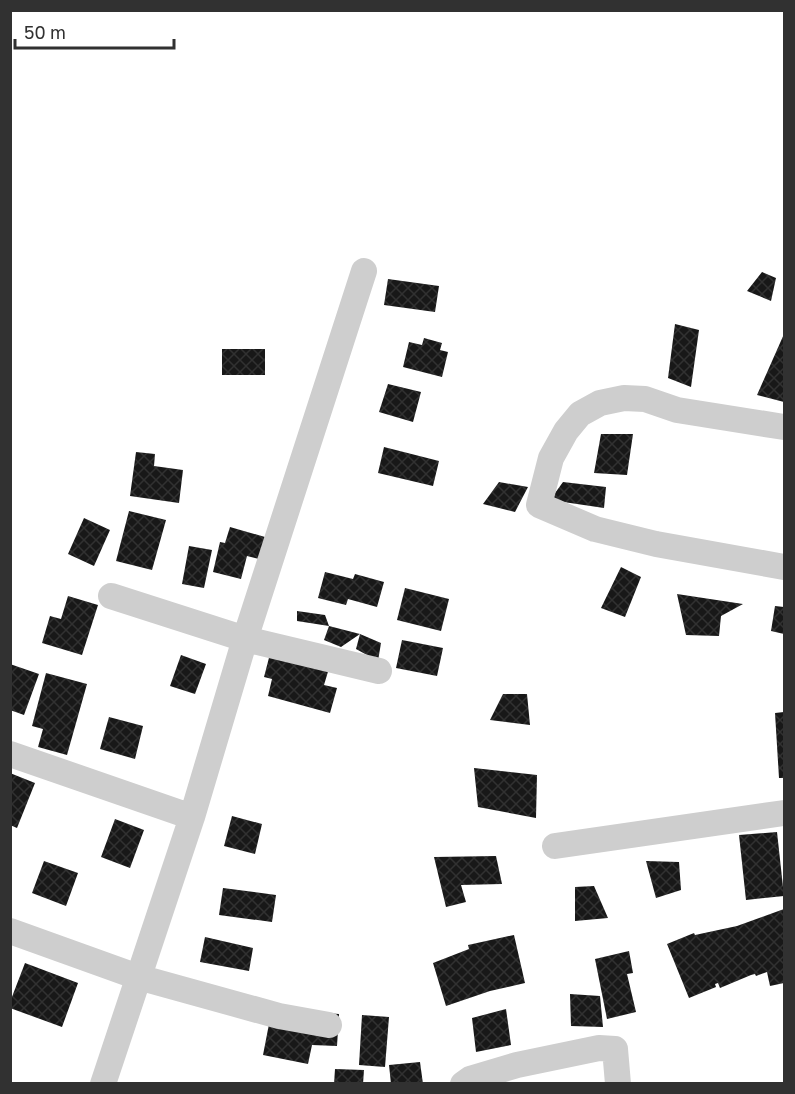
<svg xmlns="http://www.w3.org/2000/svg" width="795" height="1094" viewBox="0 0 795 1094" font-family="'Golos Text',sans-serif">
  <defs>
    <pattern id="building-cross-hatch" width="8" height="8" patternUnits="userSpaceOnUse" patternTransform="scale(1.5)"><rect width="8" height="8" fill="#181818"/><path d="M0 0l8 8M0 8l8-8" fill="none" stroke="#313131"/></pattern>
  </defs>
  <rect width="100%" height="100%" fill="#fff"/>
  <!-- building -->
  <path fill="url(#building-cross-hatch)" d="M762 272 776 278 771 301 747 291Z
    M388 279 439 286 435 312 384 305Z
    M675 324 699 330 691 387 668 378Z
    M784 334V402L757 395Z
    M424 338 442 343 440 350 448 352 442 377 403 367 409 342 422 345Z
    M222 349H265V375H222Z
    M388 384 421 392 413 422 379 412Z
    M601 434H633L627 475 594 473Z
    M384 447 439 461 433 486 378 473Z
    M136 452 155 454 154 466 183 470 179 503 130 496Z
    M499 482 528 487 515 512 483 504Z
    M563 482 606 487 604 508 550 500Z
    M129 511 166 520 152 570 116 561Z
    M84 518 110 530 94 566 68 554Z
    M230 527 265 537 259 559 247 556 241 579 213 572 220 542 225 543Z
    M189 546 212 550 204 588 182 584Z
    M621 567 641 577 625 617 601 608Z
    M325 572 353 579 355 574 384 582 377 607 348 599 346 605 318 598Z
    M405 588 449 599 441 631 397 620Z
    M677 594 743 604 721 616 719 636 686 635Z
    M68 596 98 605 82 655 42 643 50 616 61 619Z
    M775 606 784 607V634L771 631Z
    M297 611 325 615 329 626 297 621Z
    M329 626 360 634 381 643 378 661 356 649 360 634 341 647 324 640Z
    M402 640 443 648 437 676 396 668Z
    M271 650 330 665 324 685 337 688 330 713 268 696 272 679 264 677Z
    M181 655 206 664 195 694 170 686Z
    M10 664 39 674 24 715 10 710Z
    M46 673 87 684 67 755 38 747 43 729 32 726Z
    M503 694H527L530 725 490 720Z
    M784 712V778H779L775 713Z
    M109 717 143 726 135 759 100 749Z
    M474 768 537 775 536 818 478 807Z
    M10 773 35 783 17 828 10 825Z
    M232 816 262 824 255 854 224 846Z
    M115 819 144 830 130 868 101 857Z
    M777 832 784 896 746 900 739 835Z
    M496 856 502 884 461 885 466 902 446 907 434 857Z
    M44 861 78 873 66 906 32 893Z
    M646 861 679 862 681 890 656 898Z
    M594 886 608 918 575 921V887Z
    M223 888 276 895 272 922 219 915Z
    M784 909V983L770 986 767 972 756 976 755 974 751 975 720 988 718 983 715 984 716 987 689 998 667 944 694 933 695 935 737 926Z
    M514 935 525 983 490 991 446 1006 433 963 469 949 468 945Z
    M205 937 253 948 249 971 200 962Z
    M629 951 633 973 627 974 636 1012 607 1019 595 959Z
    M25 963 78 983 62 1027 10 1008V1002Z
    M570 994 600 996 603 1027 571 1026Z
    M506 1009 511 1045 476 1052 472 1018Z
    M299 1011 339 1014 337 1046 312 1045 308 1064 263 1055 269 1024Z
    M362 1015 389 1017 385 1067 359 1065Z
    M420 1062 423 1084H391L389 1065Z
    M335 1069 364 1070 363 1084H334Z"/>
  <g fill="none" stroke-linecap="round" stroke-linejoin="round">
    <!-- street -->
    <path stroke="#cecece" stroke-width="26" d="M784 427 677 410 645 399 624 398 600 403 580 414 566 431 551 458 539 505 595 529 656 544 784 567
      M111 596 245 639 379 671
      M10 754 192 817
      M555 846 784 813
      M10 931 138 977 279 1016 329 1025
      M103 1084 192 817 245 639 364 271
      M463 1084 470 1079 517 1065 599 1048 615 1049 618 1084"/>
  </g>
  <!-- border -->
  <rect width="795" height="1094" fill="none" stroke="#313131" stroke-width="24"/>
  <!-- scale -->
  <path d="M15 39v9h159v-9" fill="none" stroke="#313131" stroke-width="3"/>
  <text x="24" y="39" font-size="18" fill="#313131" stroke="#ffffff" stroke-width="4.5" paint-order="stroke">50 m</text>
</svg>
